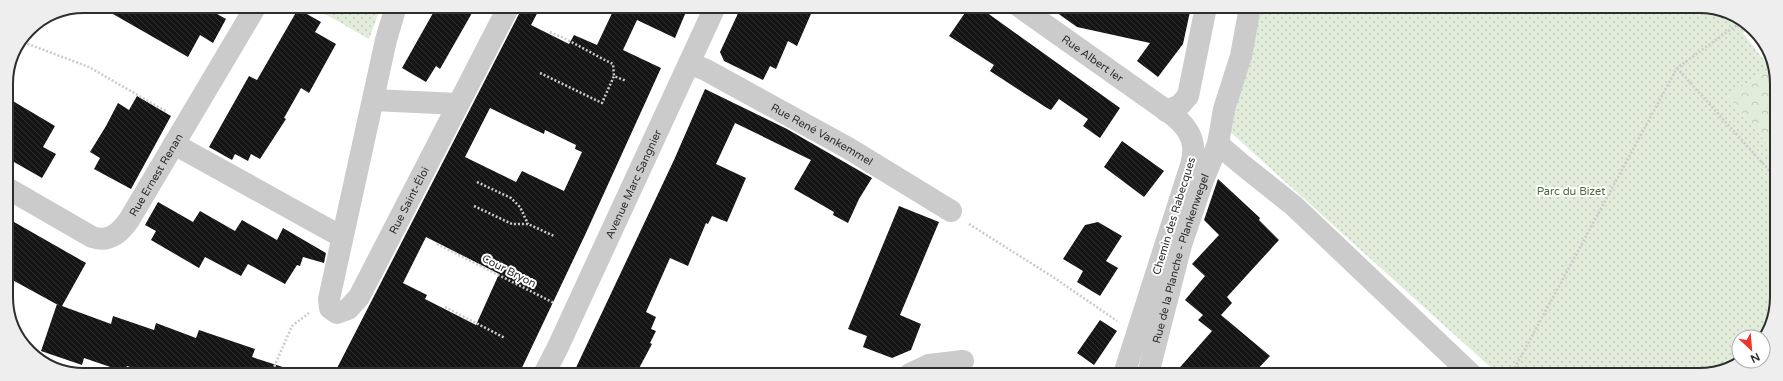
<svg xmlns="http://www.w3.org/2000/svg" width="1783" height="381" viewBox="0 0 1783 381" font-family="'Varela Round',sans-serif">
  <defs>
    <pattern id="grass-dots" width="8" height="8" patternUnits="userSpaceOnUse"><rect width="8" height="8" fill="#e1ecda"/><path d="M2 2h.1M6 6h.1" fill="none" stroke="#c1cbbb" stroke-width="1.8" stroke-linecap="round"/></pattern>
    <pattern id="forest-crowns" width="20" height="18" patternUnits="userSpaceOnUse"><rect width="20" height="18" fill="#e1ecda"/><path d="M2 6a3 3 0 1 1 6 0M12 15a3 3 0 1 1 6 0" fill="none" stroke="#c1cbbb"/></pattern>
    <pattern id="building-back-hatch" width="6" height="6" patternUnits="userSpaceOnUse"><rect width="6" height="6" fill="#151515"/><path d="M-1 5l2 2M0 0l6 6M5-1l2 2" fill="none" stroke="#2f2f2f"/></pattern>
  </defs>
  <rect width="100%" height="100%" fill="#fff"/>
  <!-- grass -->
  <path fill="url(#grass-dots)" d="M311 6H381L369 39Z
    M1257 7H1714L1752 28 1743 33 1770 68 1728 96 1775 153 1776 312 1761 337H1739V360L1704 375H1499L1228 130Z"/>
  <!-- forest -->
  <path fill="url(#forest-crowns)" d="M1770 68 1775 74V153L1728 96Z"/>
  <!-- building -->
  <path fill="url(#building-back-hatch)" fill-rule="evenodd" d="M99 6H203L226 19 213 43 200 35 188 57Z
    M437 6H476L440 69 436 66 426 82 402 68Z
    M521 6H541L531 25 569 44 574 35 597 45 614 9 608 6 688 7 675 38 637 20 623 50 661 68 585 235 519 374H334L520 12ZM490 108 544 134 545 130 576 145 575 149 582 152 564 191 522 171 516 182 465 157ZM426 237 499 274 476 325 425 299 427 295 403 283Z
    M741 7H814L797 46 788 41 776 69 770 66 763 80 724 61 720 52Z
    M969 7H979L1120 108 1100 138 1083 126 1088 119 1059 99 1051 110 1047 108 990 71 994 65 949 36Z
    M1049 7H1191L1183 44 1158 77 1137 61 1150 43 1077 27Z
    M298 9 321 22 315 32 336 44 309 93 301 88 284 118 286 119 260 159 251 154 248 161 235 154 232 160 209 147 249 76 257 80Z
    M705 89 787 129 872 178 859 199 848 223 833 215 834 212 794 189 811 160 735 123 716 164 746 178 727 222 712 216 708 224 706 223 688 266 670 258 646 312 656 317 651 329 656 331 650 343 652 344 636 374H573L674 160Z
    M137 96 171 116 131 189 94 169 100 158 90 152 106 126 118 103 129 110Z
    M6 97 55 126 43 147 56 154 42 178 7 158Z
    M1122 141 1164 171 1144 197 1104 167Z
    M1218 179 1260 218 1259 220 1279 240 1227 297 1232 303 1221 315 1270 356 1253 374H1174L1212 331 1198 320 1203 315 1185 300 1205 276 1192 264 1219 235 1204 220Z
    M158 202 193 222 200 211 235 231 242 220 277 240 283 228 326 253 324 263 303 257 300 266 297 265 285 284 248 264 241 276 205 257 199 268 151 240 156 231 145 225Z
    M899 206 939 222 900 315 921 324 911 350 892 358 863 347 867 336 848 329Z
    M7 218 86 263 62 306 111 324 113 316 154 330 156 323 196 338 199 330 255 349 252 357 292 370 291 374H152L127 366 125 372 84 358 82 365 41 351 57 304 58 305 7 277Z
    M1098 222 1122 236 1106 261 1118 268 1100 296 1077 282 1083 271 1063 259 1085 225Z
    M1100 320 1117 331 1094 365 1077 353Z"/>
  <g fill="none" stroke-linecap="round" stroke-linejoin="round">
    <!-- path -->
    <path stroke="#cbcbcb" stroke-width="2.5" stroke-dasharray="2 2" stroke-linecap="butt" d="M550 32C572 41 592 54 613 64L614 76
      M20 41 89 67 167 112
      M1677 68 1775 177
      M540 73 602 103 614 76 626 81
      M477 182 511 198 520 207 528 224
      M474 206 512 224H528L554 236
      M969 224 1053 277 1117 321
      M437 244 554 303
      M445 307 505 338
      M271 374 292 326 309 313
      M1511 375 1677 68 1731 29 1742 22"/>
    <!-- minor -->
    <g stroke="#cbcbcb" stroke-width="22">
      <path id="s1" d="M396 6 386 40 329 299 330 308 337 313 348 309 359 297 509 6"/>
      <path id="s2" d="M1020 7 1174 116C1191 130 1197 144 1191 165L1124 374"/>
      <path id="s3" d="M689 63 706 70 848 148 951 211"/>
      <path d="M373 100 458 104"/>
      <path d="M1166 111 1180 105 1188 96 1206 7"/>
      <path d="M174 144 342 237"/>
      <path d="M1218 144 1240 163 1294 206 1472 375"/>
      <path id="s4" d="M7 188 92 237C109 243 120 233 129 220L256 6"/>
      <path id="s5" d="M544 374 557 349 715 7"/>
      <path d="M910 374 929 365 963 361"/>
      <path id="s6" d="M1148 374 1181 245 1203 180 1218 144 1224 109 1241 56 1250 7"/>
    </g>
  </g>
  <g text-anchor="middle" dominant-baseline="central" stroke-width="4" stroke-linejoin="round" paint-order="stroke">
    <!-- street labels -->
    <g font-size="11" fill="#2e2e2e" stroke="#fff">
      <text stroke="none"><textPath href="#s2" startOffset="89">Rue Albert Ier</textPath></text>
      <text stroke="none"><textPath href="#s3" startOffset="151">Rue René Vankemmel</textPath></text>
      <text stroke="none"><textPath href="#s4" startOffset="195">Rue Ernest Renan</textPath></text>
      <text stroke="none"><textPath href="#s5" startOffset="210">Avenue Marc Sangnier</textPath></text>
      <text stroke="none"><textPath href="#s1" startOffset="455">Rue Saint-Éloi</textPath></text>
      <text transform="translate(1174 216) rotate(-73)">Chemin des Rabecques</text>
      <text stroke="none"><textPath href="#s6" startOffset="120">Rue de la Planche - Plankenwegel</textPath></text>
      <text transform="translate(509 271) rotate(27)">Cour Bryon</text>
    </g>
    <!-- park labels -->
    <g font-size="11" fill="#496b39" stroke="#fff">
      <text x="1571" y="191">Parc du Bizet</text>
    </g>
  </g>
  <!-- crop -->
  <path d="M0 0H1783V381H0ZM84 13H1699A71 71 0 0 1 1770 84V297A71 71 0 0 1 1699 368H84A71 71 0 0 1 13 297V84A71 71 0 0 1 84 13Z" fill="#eee" fill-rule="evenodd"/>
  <path fill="none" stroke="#2e2e2e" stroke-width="2" d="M84 13H1699A71 71 0 0 1 1770 84V297A71 71 0 0 1 1699 368H84A71 71 0 0 1 13 297V84A71 71 0 0 1 84 13Z"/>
  <!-- north arrow -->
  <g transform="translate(1751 349) rotate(154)"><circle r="19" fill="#ffffff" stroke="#ababab"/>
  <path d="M0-3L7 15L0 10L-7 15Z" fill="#ec3528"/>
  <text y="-6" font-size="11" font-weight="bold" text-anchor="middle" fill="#2e2e2e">N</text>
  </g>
</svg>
